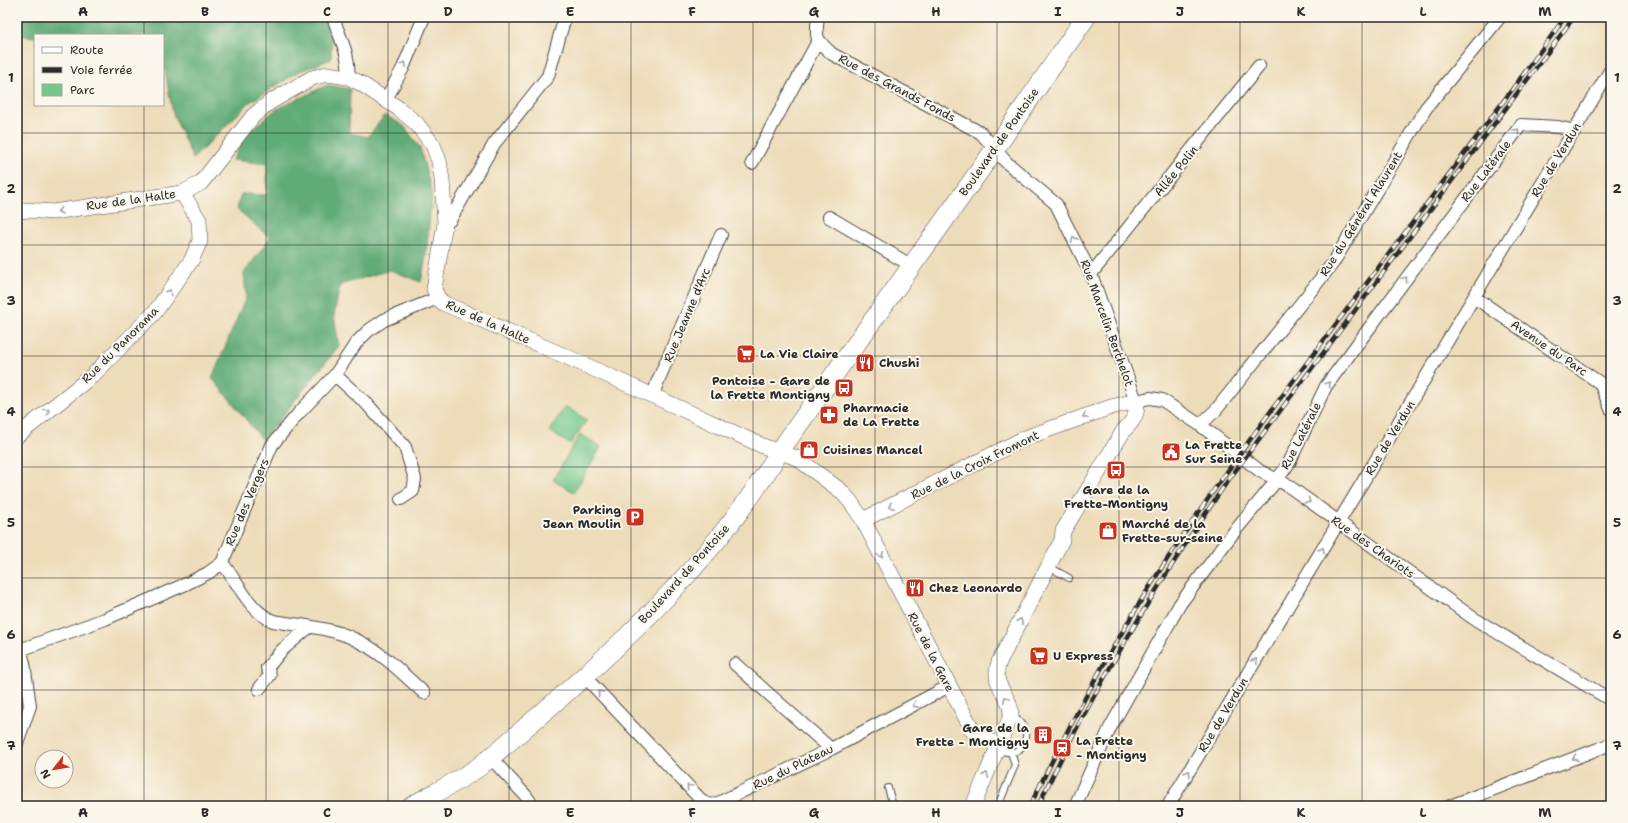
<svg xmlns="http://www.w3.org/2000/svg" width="1628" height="823" viewBox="0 0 1628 823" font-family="'Shantell Sans',sans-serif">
  <rect width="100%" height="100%" fill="#fbf7ec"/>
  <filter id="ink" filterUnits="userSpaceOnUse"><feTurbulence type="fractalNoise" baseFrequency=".025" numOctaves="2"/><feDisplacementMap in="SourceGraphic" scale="8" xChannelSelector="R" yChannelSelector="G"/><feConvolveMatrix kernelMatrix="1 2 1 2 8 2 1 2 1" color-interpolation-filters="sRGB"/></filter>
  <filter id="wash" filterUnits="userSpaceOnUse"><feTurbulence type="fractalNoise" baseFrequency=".012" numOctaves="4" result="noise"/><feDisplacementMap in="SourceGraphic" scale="16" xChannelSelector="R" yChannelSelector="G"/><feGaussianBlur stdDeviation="0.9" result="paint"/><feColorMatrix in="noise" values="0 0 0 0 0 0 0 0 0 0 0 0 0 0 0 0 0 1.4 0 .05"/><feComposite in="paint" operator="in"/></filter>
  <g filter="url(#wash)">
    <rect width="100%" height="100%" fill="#eddcb9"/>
    <!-- green -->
    <path fill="#75c88b" stroke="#507a5b" d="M565 406 587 420 570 444 549 431Z
      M580 434 601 447 574 492 553 480Z"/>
    <!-- forest -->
    <path fill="#60ac77" stroke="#466c51" d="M17 17H325L332 38 331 59 298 72 250 102 193 159 173 114 163 60V35H35V37L17 35Z
      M327 85 350 89 349 133 368 137 385 115 404 126 420 148 432 193 426 256 421 282 390 270 340 285 334 315 339 346 263 440 212 378 246 297 244 273 270 238 237 209 241 194 267 195V164L232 160 249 132 275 110Z"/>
  </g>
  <g filter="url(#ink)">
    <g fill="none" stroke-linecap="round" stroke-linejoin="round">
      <defs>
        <path id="service" d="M1049 567 1069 578
          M997 749C1002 751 1007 753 1012 752 1022 752 1029 737 1025 728 1022 722 1016 719 1011 716
          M888 788 893 806
          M998 806 1015 765 1011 752"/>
        <path id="minor" d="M333 17C339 36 351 57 348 77
          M818 17C815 39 816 39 832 54L981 133 1006 162 1056 204 1091 274 1136 401 1150 398 1162 400 1200 425 1260 471 1287 485 1473 618 1611 700
          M386 99 403 68 424 17
          M752 163 818 41
          M829 217 912 266
          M445 223 450 220 494 144 548 76 565 17
          M1091 274 1259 66
          M1474 297 1600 383 1611 409
          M335 375 367 404 405 447 415 479 413 491 401 499
          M653 396 657 383 721 235
          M1200 425 1216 410 1333 263 1426 108 1500 17
          M222 563C239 583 248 610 273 621 297 625 333 628 354 639 381 651 402 673 424 693
          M17 651 105 619 186 584 208 573 222 563 272 445 298 414 335 375 356 343 368 331 384 320 438 298
          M735 664 831 749
          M585 677 704 803 714 805 831 749 949 686
          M259 689 270 675 267 668 282 650 308 628
          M17 743 30 706 24 663 20 649
          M490 757 526 796 533 806
          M1075 806 1110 728 1180 604 1230 537 1277 480 1289 463 1326 386 1521 125 1558 127 1575 131
          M1168 806 1611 69
          M1450 806 1611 744"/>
        <path id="tertiary" d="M17 212 27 210 53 212 182 193 201 183 253 116 270 102 312 78 327 74 348 77 360 83 398 108 417 124 433 145 439 161 442 180 445 223 434 289 438 298 443 303 574 360 763 446 797 458 841 491 850 501 863 520 975 735 999 745
          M17 436 93 375 155 312 191 261 200 241 199 220 182 193
          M863 520 1025 438 1111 407 1136 401C1139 412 1133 422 1124 430L1063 531 1062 540 999 662C990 687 1012 694 1011 716L973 806"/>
        <path id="primary" d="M412 806C433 794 461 780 480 766 500 750 520 732 540 715 627 641 721 551 779 452L995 149 1086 17"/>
      </defs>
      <!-- service casing -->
      <use href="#service" stroke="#484640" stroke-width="8"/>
      <!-- minor casing -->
      <use href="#minor" stroke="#484640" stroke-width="14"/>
      <!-- tertiary casing -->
      <use href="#tertiary" stroke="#484640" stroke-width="16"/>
      <!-- primary casing -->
      <use href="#primary" stroke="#484640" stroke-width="20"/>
      <!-- service -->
      <use href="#service" stroke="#fff" stroke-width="6"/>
      <!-- minor -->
      <use href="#minor" stroke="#fff" stroke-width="12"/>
      <!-- tertiary -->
      <use href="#tertiary" stroke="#fff" stroke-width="15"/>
      <!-- primary -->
      <use href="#primary" stroke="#fff" stroke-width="19"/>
      <defs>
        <path id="rail" d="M1030 806C1068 727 1110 649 1157 575 1207 497 1262 422 1318 348 1400 238 1485 129 1565 17
          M1038 806C1091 693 1156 585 1227 482L1574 17"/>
      </defs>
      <!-- rail casing -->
      <use href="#rail" stroke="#2b2b2b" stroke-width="4.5"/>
      <!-- rail -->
      <use href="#rail" stroke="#fbf7ec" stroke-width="3" stroke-dasharray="9" stroke-linecap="butt"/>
    </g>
    <!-- one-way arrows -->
    <defs><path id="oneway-chevron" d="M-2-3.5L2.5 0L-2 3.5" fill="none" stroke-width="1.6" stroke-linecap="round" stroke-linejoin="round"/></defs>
    <g stroke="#a0a0a0">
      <use href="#oneway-chevron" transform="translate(404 64) rotate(-67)"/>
      <use href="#oneway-chevron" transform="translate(1517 131) rotate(-51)"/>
      <use href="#oneway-chevron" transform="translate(60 211) rotate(170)"/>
      <use href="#oneway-chevron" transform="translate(1074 239) rotate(-116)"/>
      <use href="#oneway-chevron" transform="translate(1405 279) rotate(-53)"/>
      <use href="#oneway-chevron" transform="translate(169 292) rotate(-55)"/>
      <use href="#oneway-chevron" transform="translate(1328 384) rotate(-56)"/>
      <use href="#oneway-chevron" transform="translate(47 411) rotate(-38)"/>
      <use href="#oneway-chevron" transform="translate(1085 416) rotate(160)"/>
      <use href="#oneway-chevron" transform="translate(1308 501) rotate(36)"/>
      <use href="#oneway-chevron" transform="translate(891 506) rotate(153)"/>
      <use href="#oneway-chevron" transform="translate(1322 550) rotate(-59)"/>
      <use href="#oneway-chevron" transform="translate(881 555) rotate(63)"/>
      <use href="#oneway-chevron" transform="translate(1020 621) rotate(-63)"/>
      <use href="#oneway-chevron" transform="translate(1255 661) rotate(-59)"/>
      <use href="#oneway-chevron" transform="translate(600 693) rotate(-133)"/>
      <use href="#oneway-chevron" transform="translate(1006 699) rotate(-115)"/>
      <use href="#oneway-chevron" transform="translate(915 705) rotate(152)"/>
      <use href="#oneway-chevron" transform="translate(1575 758) rotate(159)"/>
      <use href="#oneway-chevron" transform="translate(1188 773) rotate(-59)"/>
      <use href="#oneway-chevron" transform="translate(986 775) rotate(-67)"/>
      <use href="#oneway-chevron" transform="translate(689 787) rotate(-133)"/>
    </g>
  </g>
  <!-- grid -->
  <path fill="none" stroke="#2b2b2b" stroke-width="1" stroke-opacity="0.55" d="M144 17V35M266 17V806M388 17V806M509 17V806M631 17V806M753 17V806M875 17V806M997 17V806M1119 17V806M1240 17V806M1362 17V806M1484 17V806M144 105V806M17 133H1611M17 245H1611M17 356H1611M17 467H1611M17 578H1611M17 690H1611"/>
  <!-- icons -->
  <defs>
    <symbol id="supermarket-square" viewBox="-11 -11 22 22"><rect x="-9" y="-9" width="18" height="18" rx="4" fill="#c8321e" stroke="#fbf7ec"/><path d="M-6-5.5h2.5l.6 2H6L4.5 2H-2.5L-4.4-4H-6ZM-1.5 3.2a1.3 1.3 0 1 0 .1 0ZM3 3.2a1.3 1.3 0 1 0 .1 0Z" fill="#fff"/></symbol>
    <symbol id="restaurant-square" viewBox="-11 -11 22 22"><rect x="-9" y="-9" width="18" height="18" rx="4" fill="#c8321e" stroke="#fbf7ec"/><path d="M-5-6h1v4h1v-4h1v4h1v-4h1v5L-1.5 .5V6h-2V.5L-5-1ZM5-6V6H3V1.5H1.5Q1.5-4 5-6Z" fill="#fff"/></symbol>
    <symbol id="bus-square" viewBox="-11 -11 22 22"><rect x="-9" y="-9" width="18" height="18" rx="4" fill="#c8321e" stroke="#fbf7ec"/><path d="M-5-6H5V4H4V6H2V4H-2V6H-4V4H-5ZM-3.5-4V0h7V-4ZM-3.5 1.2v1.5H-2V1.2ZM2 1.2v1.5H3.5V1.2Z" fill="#fff"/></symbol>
    <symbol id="pharmacy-square" viewBox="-11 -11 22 22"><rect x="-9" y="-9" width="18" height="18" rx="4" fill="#c8321e" stroke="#fbf7ec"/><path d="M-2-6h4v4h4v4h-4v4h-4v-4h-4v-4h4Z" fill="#fff"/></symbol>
    <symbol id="shop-square" viewBox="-11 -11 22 22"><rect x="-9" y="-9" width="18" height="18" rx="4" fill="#c8321e" stroke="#fbf7ec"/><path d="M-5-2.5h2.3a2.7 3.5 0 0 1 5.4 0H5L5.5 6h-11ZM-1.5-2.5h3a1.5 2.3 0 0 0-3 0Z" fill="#fff"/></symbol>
    <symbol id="civic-square" viewBox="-11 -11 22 22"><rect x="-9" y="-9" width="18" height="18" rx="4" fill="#c8321e" stroke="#fbf7ec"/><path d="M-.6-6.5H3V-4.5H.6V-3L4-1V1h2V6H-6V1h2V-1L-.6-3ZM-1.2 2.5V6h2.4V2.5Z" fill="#fff"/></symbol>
    <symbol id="parking-square" viewBox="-11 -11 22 22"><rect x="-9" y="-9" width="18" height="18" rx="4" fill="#c8321e" stroke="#fbf7ec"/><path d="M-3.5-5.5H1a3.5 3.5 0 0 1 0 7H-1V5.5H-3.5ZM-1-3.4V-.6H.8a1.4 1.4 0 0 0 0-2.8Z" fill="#fff"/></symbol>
    <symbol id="building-square" viewBox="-11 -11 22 22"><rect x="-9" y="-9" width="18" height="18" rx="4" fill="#c8321e" stroke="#fbf7ec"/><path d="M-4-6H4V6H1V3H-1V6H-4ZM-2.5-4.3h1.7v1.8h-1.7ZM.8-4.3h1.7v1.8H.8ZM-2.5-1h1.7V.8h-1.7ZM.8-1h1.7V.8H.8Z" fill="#fff"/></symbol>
    <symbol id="station-square" viewBox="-11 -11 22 22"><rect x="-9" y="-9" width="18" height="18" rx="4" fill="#c8321e" stroke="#fbf7ec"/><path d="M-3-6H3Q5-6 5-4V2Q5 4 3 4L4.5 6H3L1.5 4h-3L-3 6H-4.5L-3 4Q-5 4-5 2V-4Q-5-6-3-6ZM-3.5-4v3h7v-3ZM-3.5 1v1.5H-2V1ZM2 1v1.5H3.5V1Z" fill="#fff"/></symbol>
  </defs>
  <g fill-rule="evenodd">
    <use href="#supermarket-square" x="735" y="343" width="22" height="22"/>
    <use href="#restaurant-square" x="854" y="352" width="22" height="22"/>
    <use href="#bus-square" x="833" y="377" width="22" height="22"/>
    <use href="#pharmacy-square" x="818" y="404" width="22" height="22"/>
    <use href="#shop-square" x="798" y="439" width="22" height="22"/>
    <use href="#civic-square" x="1160" y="441" width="22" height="22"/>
    <use href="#bus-square" x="1105" y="459" width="22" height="22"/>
    <use href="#parking-square" x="624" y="506" width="22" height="22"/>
    <use href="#shop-square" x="1097" y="520" width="22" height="22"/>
    <use href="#restaurant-square" x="904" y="577" width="22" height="22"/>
    <use href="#supermarket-square" x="1028" y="645" width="22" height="22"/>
    <use href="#building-square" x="1032" y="724" width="22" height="22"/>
    <use href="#station-square" x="1051" y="737" width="22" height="22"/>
  </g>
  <g text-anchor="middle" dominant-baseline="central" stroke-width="4" stroke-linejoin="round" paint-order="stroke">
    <!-- street labels -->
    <g font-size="12" fill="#2b2b2b" stroke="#fbf7ec">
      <text transform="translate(897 88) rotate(28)">Rue des Grands Fonds</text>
      <text transform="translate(999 142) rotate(-55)">Boulevard de Pontoise</text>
      <text transform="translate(1556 160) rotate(-59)">Rue de Verdun</text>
      <text transform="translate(1176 171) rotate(-51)">Allée Polin</text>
      <text transform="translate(1486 171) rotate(-53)">Rue Latérale</text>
      <text transform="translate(131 200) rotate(-8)">Rue de la Halte</text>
      <text transform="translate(1361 214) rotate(-58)">Rue du Général Alaurent</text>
      <text transform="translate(687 315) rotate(-67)">Rue Jeanne d'Arc</text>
      <text transform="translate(488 322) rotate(24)">Rue de la Halte</text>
      <text transform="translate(1107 323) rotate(70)">Rue Marcelin Berthelot</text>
      <text transform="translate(120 345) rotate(-45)">Rue du Panorama</text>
      <text transform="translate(1549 348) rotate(34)">Avenue du Parc</text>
      <text transform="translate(1301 436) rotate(-63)">Rue Latérale</text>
      <text transform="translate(1390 438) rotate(-59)">Rue de Verdun</text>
      <text transform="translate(975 465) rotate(-26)">Rue de la Croix Fromont</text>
      <text transform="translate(247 502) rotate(-67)">Rue des Vergers</text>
      <text transform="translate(1373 547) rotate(35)">Rue des Chariots</text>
      <text transform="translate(684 574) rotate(-48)">Boulevard de Pontoise</text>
      <text transform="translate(931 652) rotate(63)">Rue de la Gare</text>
      <text transform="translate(1223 715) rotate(-59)">Rue de Verdun</text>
      <text transform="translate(793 767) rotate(-26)">Rue du Plateau</text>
    </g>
    <!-- poi labels -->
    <g font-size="12" font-weight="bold" fill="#2b2b2b" stroke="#fbf7ec" text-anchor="start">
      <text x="760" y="354">La Vie Claire</text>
      <text x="879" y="363">Chushi</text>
      <text x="830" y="381" text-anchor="end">Pontoise - Gare de<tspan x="830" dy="14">la Frette Montigny</tspan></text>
      <text x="843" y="408">Pharmacie<tspan x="843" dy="14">de La Frette</tspan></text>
      <text x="1185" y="445">La Frette<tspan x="1185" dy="14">Sur Seine</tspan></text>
      <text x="823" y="450">Cuisines Mancel</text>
      <text x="1116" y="490" text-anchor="middle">Gare de la<tspan x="1116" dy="14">Frette-Montigny</tspan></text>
      <text x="621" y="510" text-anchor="end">Parking<tspan x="621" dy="14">Jean Moulin</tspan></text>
      <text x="1122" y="524">Marché de la<tspan x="1122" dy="14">Frette-sur-seine</tspan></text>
      <text x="929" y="588">Chez Leonardo</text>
      <text x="1053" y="656">U Express</text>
      <text x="1029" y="728" text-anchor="end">Gare de la<tspan x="1029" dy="14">Frette - Montigny</tspan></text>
      <text x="1076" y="741">La Frette<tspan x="1076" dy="14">- Montigny</tspan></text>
    </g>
  </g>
  <!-- margin -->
  <rect width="1628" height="823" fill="none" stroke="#fbf7ec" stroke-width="44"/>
  <!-- legend -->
  <rect x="34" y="34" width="130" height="72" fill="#fbf7ec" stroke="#a8a59f"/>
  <rect x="42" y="47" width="20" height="6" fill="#ffffff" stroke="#a8a59f"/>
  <text x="70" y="54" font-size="12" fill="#2b2b2b">Route</text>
  <rect x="42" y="67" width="20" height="6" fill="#2b2b2b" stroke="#a8a59f"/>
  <text x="70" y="74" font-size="12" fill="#2b2b2b">Voie ferrée</text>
  <rect x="42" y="84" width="20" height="12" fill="#75c88b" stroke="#a8a59f"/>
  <text x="70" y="94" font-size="12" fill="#2b2b2b">Parc</text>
  <!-- north arrow -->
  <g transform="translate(54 769) rotate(239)"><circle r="19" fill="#fbf7ec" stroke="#a8a59f"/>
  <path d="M0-3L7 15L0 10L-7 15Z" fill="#c8321e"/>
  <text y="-6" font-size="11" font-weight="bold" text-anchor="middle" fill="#2b2b2b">N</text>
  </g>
  <rect x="22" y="22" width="1584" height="779" fill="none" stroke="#2b2b2b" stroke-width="1.5"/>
  <g font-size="13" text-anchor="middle" font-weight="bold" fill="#2b2b2b">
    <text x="83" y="16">A</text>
    <text x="205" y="16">B</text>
    <text x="327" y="16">C</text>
    <text x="448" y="16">D</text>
    <text x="570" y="16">E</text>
    <text x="692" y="16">F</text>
    <text x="814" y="16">G</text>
    <text x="936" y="16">H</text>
    <text x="1058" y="16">I</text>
    <text x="1180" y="16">J</text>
    <text x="1301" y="16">K</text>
    <text x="1423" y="16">L</text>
    <text x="1545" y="16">M</text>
    <text x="11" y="82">1</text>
    <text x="1617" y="82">1</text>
    <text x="11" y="193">2</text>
    <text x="1617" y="193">2</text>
    <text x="11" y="305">3</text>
    <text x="1617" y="305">3</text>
    <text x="11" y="416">4</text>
    <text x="1617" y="416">4</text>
    <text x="11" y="527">5</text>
    <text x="1617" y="527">5</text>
    <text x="11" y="639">6</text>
    <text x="1617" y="639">6</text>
    <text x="11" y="750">7</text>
    <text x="1617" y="750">7</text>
    <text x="83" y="817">A</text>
    <text x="205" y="817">B</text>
    <text x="327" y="817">C</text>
    <text x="448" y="817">D</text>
    <text x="570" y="817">E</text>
    <text x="692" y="817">F</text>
    <text x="814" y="817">G</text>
    <text x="936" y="817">H</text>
    <text x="1058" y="817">I</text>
    <text x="1180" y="817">J</text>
    <text x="1301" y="817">K</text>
    <text x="1423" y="817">L</text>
    <text x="1545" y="817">M</text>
  </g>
</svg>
